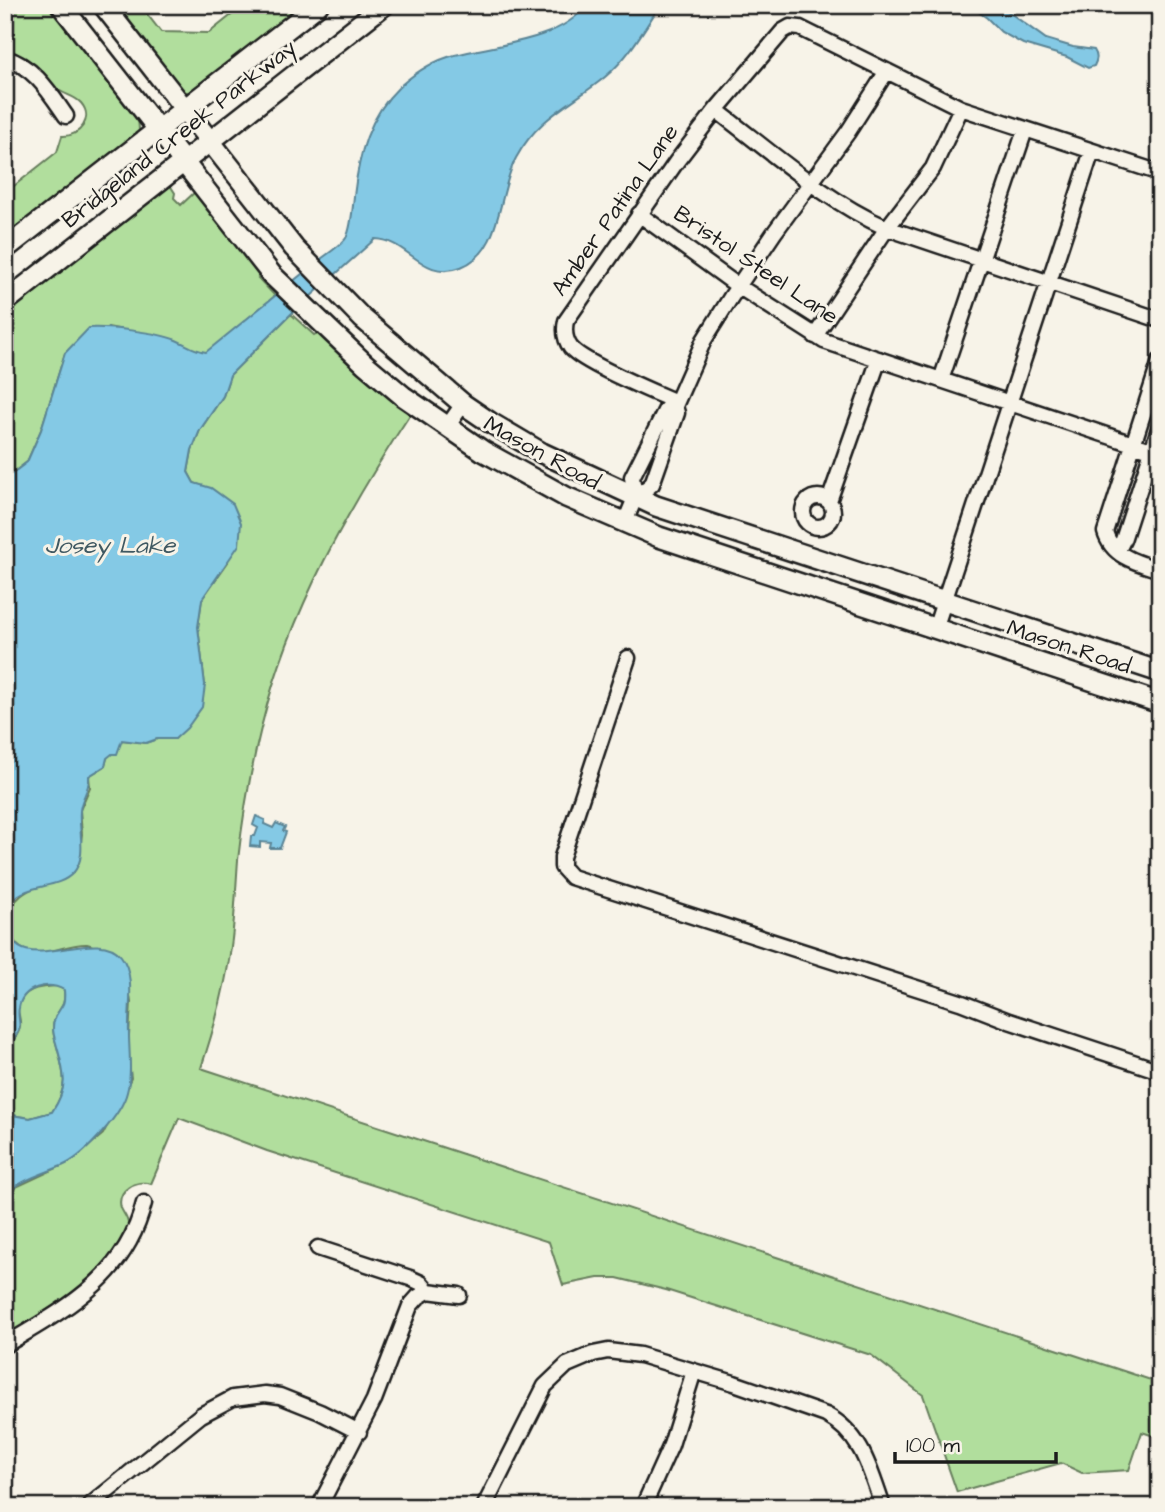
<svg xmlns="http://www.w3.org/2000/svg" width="1165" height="1512" viewBox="0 0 1165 1512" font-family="'Architects Daughter',sans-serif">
  <rect width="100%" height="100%" fill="#f7f3e8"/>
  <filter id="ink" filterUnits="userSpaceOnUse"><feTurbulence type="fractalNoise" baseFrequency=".0143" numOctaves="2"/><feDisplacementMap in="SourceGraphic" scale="14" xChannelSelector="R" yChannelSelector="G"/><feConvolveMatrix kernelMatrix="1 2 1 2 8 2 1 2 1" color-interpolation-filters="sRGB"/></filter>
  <g filter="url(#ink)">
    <!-- green -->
    <path fill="#b1de9d" stroke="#667d5c" stroke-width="2" d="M5 5H53L138 117 139 130 135 137 5 240V193L57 152 62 136C80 137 94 118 81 103 75 96 65 95 57 89 38 76 31 55 5 51Z
      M108 5H140L161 32 209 33 244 5H303L191 92H182Z
      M168 182 175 193 174 198 181 205 196 191 262 273 258 278 275 296 206 353 192 350 175 340 108 327 65 353 41 430 27 462 5 479V309Z
      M291 314 314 335 319 332 413 410C349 507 290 611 262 724 251 768 243 815 238 860 236 887 235 913 232 939 227 984 215 1026 201 1068L1160 1383V1438L1142 1432 1129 1470 1082 1473 1061 1463 957 1492 923 1395 871 1355 666 1290 617 1278H598L563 1285 549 1242 267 1151 179 1118 151 1184C136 1179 116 1190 121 1208 123 1213 127 1217 128 1223 129 1228 127 1233 124 1238 93 1283 51 1309 5 1336V1196L16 1187 70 1162 103 1134 131 1078 128 1053 131 1002 125 965C116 960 96 945 87 944 69 943 46 957 27 951 18 948 12 940 10 931 0 891 46 884 74 872L79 860 82 834 80 810 90 787 89 776 105 766 107 758 122 740 145 743 157 739H175L205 685 198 627 202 599 228 562 211 489 194 483 188 472 192 450 200 430 223 396 230 375Z
      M57 986 64 990C66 1010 58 1006 54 1021 52 1027 54 1037 56 1043 64 1073 70 1085 52 1112L30 1118 5 1114V1049C12 1043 19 1035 20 1026 21 1020 18 1014 18 1009 21 988 40 987 57 986Z"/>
    <!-- water -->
    <path fill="#84c9e5" stroke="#5a8495" stroke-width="2" d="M587 5H660C644 30 628 58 605 77 571 105 539 116 516 158 497 194 503 251 461 267 422 282 409 240 375 239L291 314 230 375 223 396 200 430 192 450 188 472 194 483 211 488 233 504 241 523 239 545 202 599 198 627 205 685 202 707 187 728 175 739H157L146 743 122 740 117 754H112L107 758 105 766 89 776C90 791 81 797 80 811 78 830 88 857 73 873 53 895 6 877 8 923 11 984 96 923 121 956 135 974 129 1003 129 1024 128 1046 133 1071 127 1092 122 1114 86 1154 66 1164 47 1173 18 1180 5 1196V1114L30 1118 52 1112C70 1085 64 1073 56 1043 54 1037 52 1027 54 1021 58 1006 66 1010 64 990 48 981 22 987 19 1008 17 1016 21 1023 19 1030 16 1038 11 1043 5 1049V479L27 462 41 430 65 353 89 328C109 327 157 332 176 340 188 345 192 350 206 352 242 323 277 294 313 265 321 258 341 246 346 238 351 230 353 206 354 196 359 154 368 117 400 86 416 72 435 60 455 55 497 44 558 42 587 5Z
      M969 5H999L1046 39 1073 47 1094 50C1098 56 1097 60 1094 66L1088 68 1067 57 1023 44 1001 32 987 18Z
      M256 816 265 820 264 824 273 828 276 823 285 827 283 831 286 832 280 848H270L271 843 260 842V847L250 846 251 836H255L258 828 253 825Z"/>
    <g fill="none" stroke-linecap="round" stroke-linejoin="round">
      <defs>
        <path id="minor" d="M5 58C34 66 50 93 66 116
          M716 110C770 151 824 200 887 228L1160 320
          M639 214 738 286 824 341 1160 453
          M815 336 887 228 933 168 961 108
          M1160 361 1105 532C1112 557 1138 563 1160 570
          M941 380 1025 130
          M676 402C654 392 585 364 571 348 565 340 564 330 566 321L677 161 716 110 783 31 790 27 800 28 961 108 1160 173
          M447 427 463 404
          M803 512a15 15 0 1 1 30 0a15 15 0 1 1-30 0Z
          M635 498 632 477 666 409 675 406
          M829 501 879 359
          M625 522 635 498 652 484 677 413 675 406 704 340 731 297 774 233 848 132 887 71
          M1118 550 1123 540 1160 426
          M935 629 1092 151
          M628 658 562 857V867L571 877 960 1002 1009 1021 1160 1071
          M318 1248 410 1278 421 1283 428 1291 459 1295
          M5 1345C67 1308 126 1277 144 1203
          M88 1507 201 1415 233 1398 265 1394 280 1396 320 1412 359 1432
          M319 1507 374 1400 410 1306 418 1297 428 1291
          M484 1507 545 1386 567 1365 593 1354 608 1351 640 1355 734 1383 826 1415C862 1434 870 1470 883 1507
          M643 1507 671 1445 694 1371"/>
        <path id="major" d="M61 5 272 275 365 364 403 396 483 451 566 497 659 537 1160 703
          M103 5 294 248 362 318 463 404 491 423 542 453 656 506 1160 672
          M5 249 318 5
          M5 302 384 5"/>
      </defs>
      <!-- minor casing -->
      <use href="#minor" stroke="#1c1c1c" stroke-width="19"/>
      <!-- major casing -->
      <use href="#major" stroke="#1c1c1c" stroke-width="24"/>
      <!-- minor -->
      <use href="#minor" stroke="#f7f3e8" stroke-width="14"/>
      <!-- major -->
      <use href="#major" stroke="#f7f3e8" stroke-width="19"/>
    </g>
  </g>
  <g text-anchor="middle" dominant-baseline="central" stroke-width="6" stroke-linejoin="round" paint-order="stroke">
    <!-- street labels -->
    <g font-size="23" fill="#1c1c1c" stroke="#f7f3e8">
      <text transform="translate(179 134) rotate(-38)">Bridgeland Creek Parkway</text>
      <text transform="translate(615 210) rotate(-55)">Amber Patina Lane</text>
      <text transform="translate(756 265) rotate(34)">Bristol Steel Lane</text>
      <text transform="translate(542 453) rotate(29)">Mason Road</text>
      <text transform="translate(1069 647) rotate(18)">Mason Road</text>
    </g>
    <!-- water labels -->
    <g font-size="24" font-style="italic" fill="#405962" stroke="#f7f3e8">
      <text x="110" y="546">Josey Lake</text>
    </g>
  </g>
  <!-- margin -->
  <rect width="1165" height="1512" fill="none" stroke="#f7f3e8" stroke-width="28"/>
  <rect x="14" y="14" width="1137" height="1484" fill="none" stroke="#1c1c1c" stroke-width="2.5" filter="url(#ink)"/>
  <!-- scale -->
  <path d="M895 1452v10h161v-10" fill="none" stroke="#1c1c1c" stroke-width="3.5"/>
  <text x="906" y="1452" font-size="21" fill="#1c1c1c" stroke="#f7f3e8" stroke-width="5" paint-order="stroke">100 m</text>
</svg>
